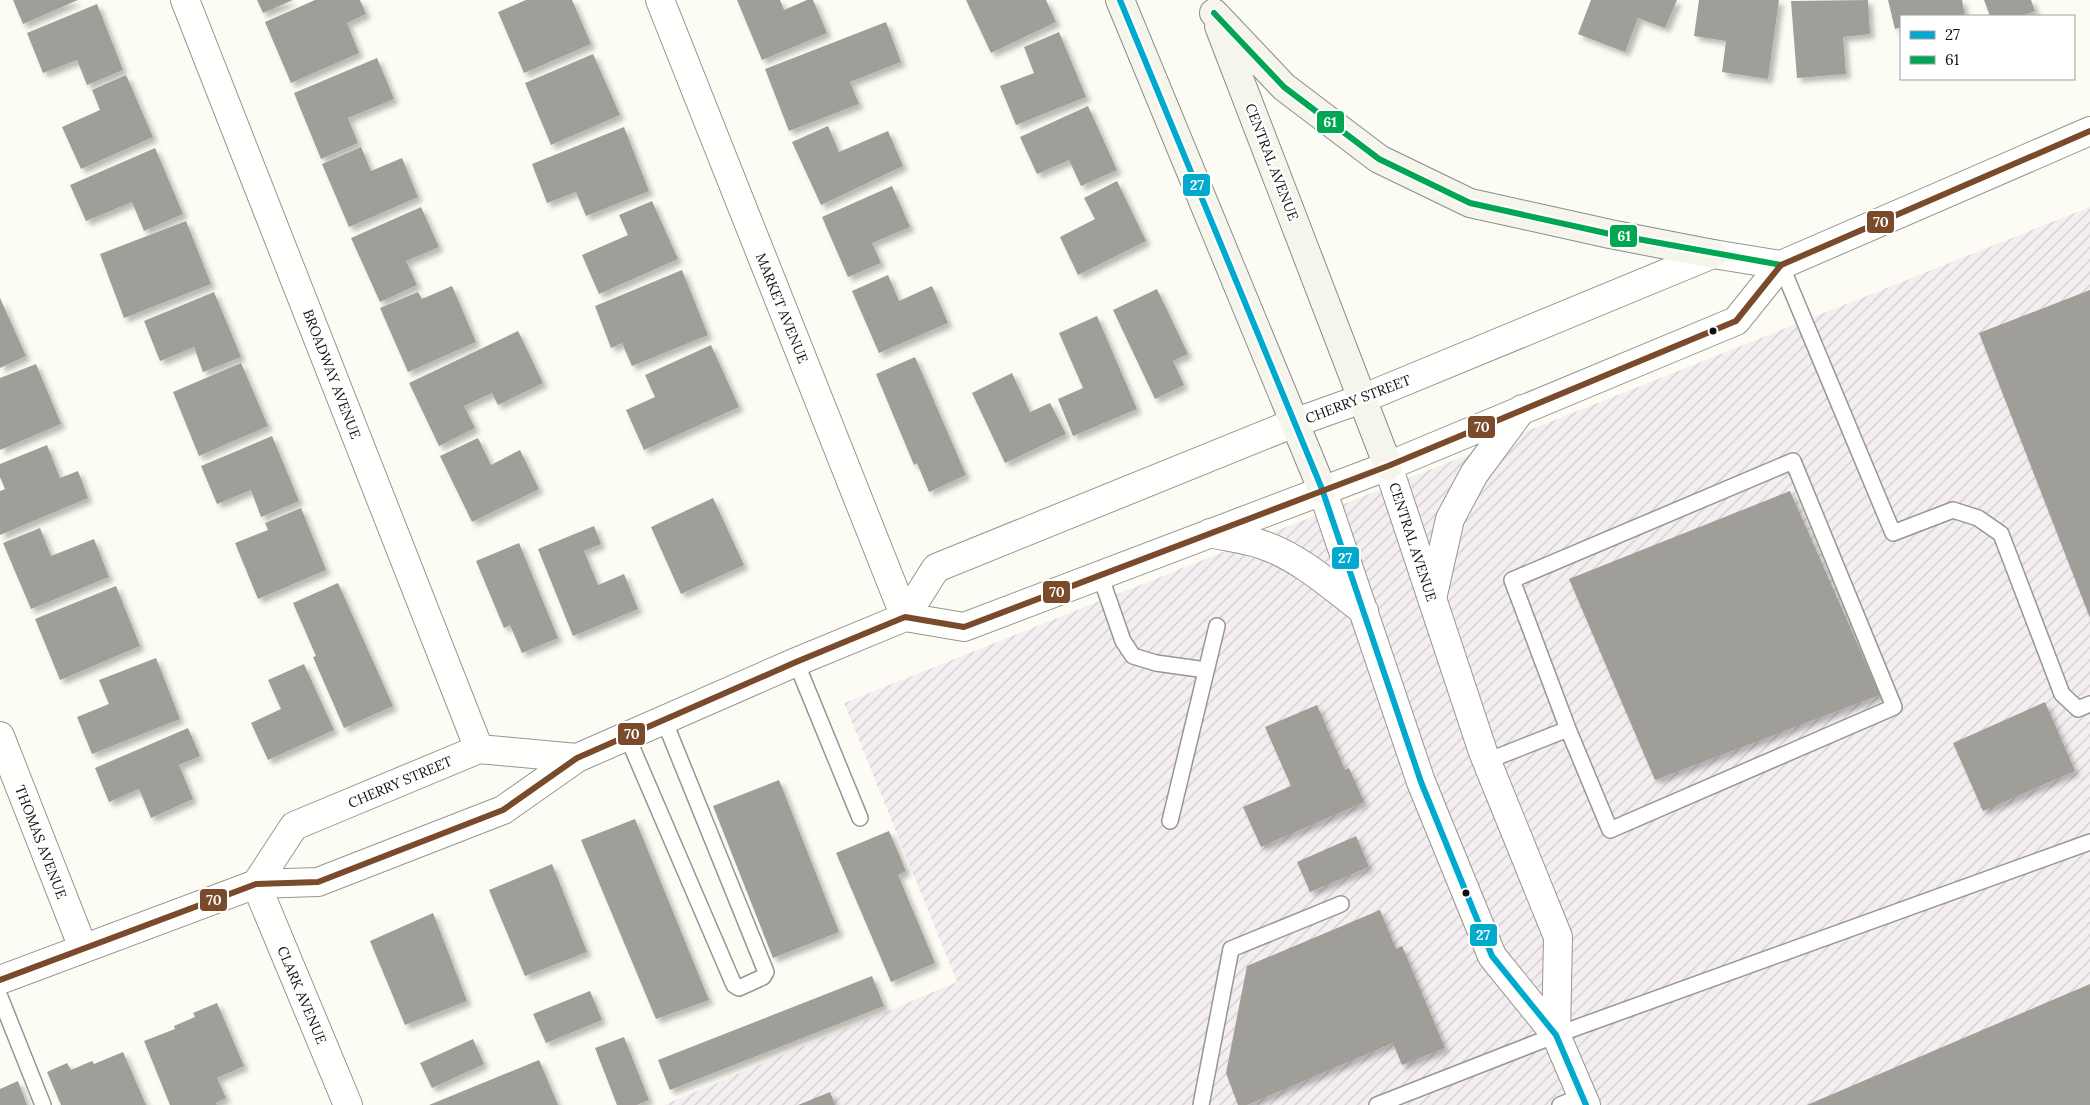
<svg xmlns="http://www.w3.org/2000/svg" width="2090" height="1105" viewBox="0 0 2090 1105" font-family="Lora,serif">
  <defs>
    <pattern id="industrial-furrows" width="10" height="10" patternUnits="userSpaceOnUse" patternTransform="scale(1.25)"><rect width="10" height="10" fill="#f4eef0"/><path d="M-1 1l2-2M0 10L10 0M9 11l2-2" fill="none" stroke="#d0cbcd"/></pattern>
    <filter id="shadow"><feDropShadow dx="4.5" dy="4.5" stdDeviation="2.5" flood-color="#0004"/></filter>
  </defs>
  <rect width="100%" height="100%" fill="#fcfcf4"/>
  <!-- industrial -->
  <path fill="url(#industrial-furrows)" d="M2090 207V1105H664L957 982 844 703Z"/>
  <!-- building -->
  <path fill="#a09e99" filter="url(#shadow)" d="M13 0H78L23 24Z
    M257 0H293L263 13Z
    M315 0H360L366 14 347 23 359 53 291 83 265 22Z
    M526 0H572L591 44 524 73 498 12Z
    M737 0H780L784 10 807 0H813L827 33 762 60Z
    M966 0H1046L1056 22 991 53Z
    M1591 0H1677L1665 28 1638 18 1625 52 1578 34Z
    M1699 0H1779L1768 79 1722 72 1726 41 1694 36Z
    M1868 0 1870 34 1843 37 1846 74 1797 78 1791 1Z
    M1888 0H1962L1965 16H1901V27L1895 29Z
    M1984 0H2031L2035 11 2022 16H1990Z
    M97 4 123 70 87 85 77 60 43 73 27 33Z
    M886 22 901 62 850 82 859 104 789 131 765 69Z
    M1059 32 1086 97 1016 125 1000 86 1034 73 1024 47Z
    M593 54 620 115 551 145 525 83Z
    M377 58 394 99 348 118 358 143 321 159 294 93Z
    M126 75 153 137 81 169 62 127 100 110 92 90Z
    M1088 106 1117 170 1081 186 1069 160 1037 174 1020 137Z
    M828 126 839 152 888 131 903 166 821 205 792 142Z
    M624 127 649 191 586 216 576 192 547 203 532 164Z
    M361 147 371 171 402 158 418 197 349 227 322 164Z
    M155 148 183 214 144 231 132 202 86 221 70 185Z
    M1117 181 1146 241 1078 275 1060 237 1095 219 1084 198Z
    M892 186 910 227 872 243 881 263 848 277 822 217Z
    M652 201 678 259 599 294 582 255 628 235 619 215Z
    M421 207 439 247 406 261 417 285 380 302 351 238Z
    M186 221 211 284 124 318 100 254Z
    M682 270 708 335 632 366 622 343 611 348 595 306Z
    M888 275 899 301 932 286 948 323 879 353 852 291Z
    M452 286 476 342 408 372 380 308 418 292 422 299Z
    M1157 289 1188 354 1173 361 1184 385 1155 399 1113 310Z
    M2090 290V618L1979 333Z
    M214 292 241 357 203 372 194 347 160 361 144 321Z
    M0 298 26 356 0 368Z
    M1097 316 1137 409 1073 436 1058 399 1083 388 1059 333Z
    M518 331 543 383 498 405 492 393 464 406 475 428 439 446 409 383Z
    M711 345 739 407 644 450 626 410 655 397 645 375Z
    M915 357 966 475 929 492 917 463 914 465 876 374Z
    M241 363 268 426 199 456 173 392Z
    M36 364 61 424 0 450V378Z
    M1012 373 1030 412 1050 403 1066 434 1005 463 972 393Z
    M272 436 299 501 261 517 251 490 217 504 201 466Z
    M478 438 491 465 520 450 539 489 472 522 440 456Z
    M47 445 60 478 78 471 88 498 0 535V491L5 489 0 477V464Z
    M1790 491 1880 695 1655 780 1569 579Z
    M713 498 744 565 681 594 651 527Z
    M301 508 326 570 258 599 235 543 268 530 265 523Z
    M594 526 601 544 584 551 598 585 624 574 638 609 573 636 538 549Z
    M40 528 51 556 94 539 109 577 31 609 3 543Z
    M519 543 558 638 522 653 510 625 504 628 476 561Z
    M338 583 393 706 344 728 313 657 316 656 293 603Z
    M116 586 140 646 60 680 35 619Z
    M156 658 180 719 92 754 77 717 109 704 99 680Z
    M304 664 334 730 268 760 251 723 281 709 268 680Z
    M2045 702 2075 771 1983 811 1953 743Z
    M1317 705 1345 770 1349 768 1364 802 1261 847 1243 807 1291 786 1265 727Z
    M188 728 200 756 179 765 193 799 151 818 139 789 109 802 95 768Z
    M779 780 839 932 773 958 713 806Z
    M635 819 709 1000 656 1019 581 840Z
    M889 831 906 871 898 875 935 963 891 982 836 853Z
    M1356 836 1369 867 1310 892 1297 862Z
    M552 864 587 952 525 976 489 890Z
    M1380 910 1396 949 1402 946 1445 1048 1402 1065 1393 1043 1247 1105H1238L1226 1073 1247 966Z
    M433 913 467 1001 405 1025 370 941Z
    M872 976 884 1006 670 1090 658 1060Z
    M2090 984V1105H1807Z
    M590 991 602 1020 546 1043 533 1014Z
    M217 1003 244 1066 217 1078 226 1098 216 1103 217 1105H170L144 1041 175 1029 174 1026 195 1017 193 1013Z
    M624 1037 649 1100 637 1105H617L595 1048Z
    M473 1039 484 1064 432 1088 420 1063Z
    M123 1052 146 1105H61L47 1072 67 1063 71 1070 92 1061 94 1064Z
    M539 1060 558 1105H429Z
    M18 1081 27 1105H0V1089Z
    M830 1092 835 1105H798Z"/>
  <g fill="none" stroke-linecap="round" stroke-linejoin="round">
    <defs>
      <path id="service" d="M1781 265 1893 533 1953 510 1978 518 2001 534 2062 694 2078 709 2090 704
        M1100 575 1123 641 1133 656 1156 663 1206 670
        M796 662 860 818
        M627 736 734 985 739 988 763 977 766 972 664 720
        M1487 761 1568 729 1512 580 1793 461 1894 707 1610 830 1568 729
        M1170 821 1217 626
        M0 997 43 1105
        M1201 1105 1231 949 1341 904
        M1377 1105 1556 1035 2090 842
        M1560 1105 1582 1096"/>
      <path id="minor" d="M185 0 479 749
        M660 0 905 617
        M0 736 83 948
        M256 884 348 1105"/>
      <path id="tertiary" d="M1388 466 1483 752 1558 937 1556 1035
        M1322 489 1421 782 1492 956 1556 1035 1586 1105
        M1210 533C1227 537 1246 539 1263 545 1301 558 1332 587 1364 611
        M1432 599 1450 519 1474 474 1522 409
        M905 617 936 568 1294 423 1364 398 1713 254 1781 265
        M256 884 294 826 479 749 577 758
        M0 980 256 884 318 882 503 810 577 758 796 662 905 617 964 627 1388 466 1736 321 1781 265 2090 131"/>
      <path id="secondary" d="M1120 0 1322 489
        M1214 13 1284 87 1379 159 1470 203 1610 234 1713 254
        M1219 26 1388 466"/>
    </defs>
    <!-- service casing -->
    <use href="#service" stroke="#969692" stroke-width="18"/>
    <!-- minor casing -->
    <use href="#minor" stroke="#969692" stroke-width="30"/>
    <!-- tertiary casing -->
    <use href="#tertiary" stroke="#969692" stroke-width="30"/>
    <!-- secondary casing -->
    <use href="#secondary" stroke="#8c8c89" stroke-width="30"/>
    <!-- service -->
    <use href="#service" stroke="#fffffd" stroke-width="15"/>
    <!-- minor -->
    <use href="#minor" stroke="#fffffd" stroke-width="28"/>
    <!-- tertiary -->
    <use href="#tertiary" stroke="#fffffd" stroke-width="28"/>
    <!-- secondary -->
    <use href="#secondary" stroke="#f5f5eb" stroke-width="28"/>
    <defs>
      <path id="bus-1" d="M1120 0 1322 489 1421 782 1492 956 1556 1035 1586 1105"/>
      <path id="bus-2" d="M1214 13 1284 87 1379 159 1470 203 1610 234 1781 265"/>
      <path id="bus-3" d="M0 980 256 884 318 882 503 810 577 758 796 662 905 617 964 627 1388 466 1736 321 1781 265 2090 131"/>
    </defs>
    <!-- bus-1 casing -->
    <use href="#bus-1" stroke="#fff" stroke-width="10"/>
    <!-- bus-2 casing -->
    <use href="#bus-2" stroke="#fff" stroke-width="10"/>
    <!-- bus-3 casing -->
    <use href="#bus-3" stroke="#fff" stroke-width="10"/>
    <!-- bus-1 -->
    <use href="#bus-1" stroke="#00a9ce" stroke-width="6"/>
    <!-- bus-2 -->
    <use href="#bus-2" stroke="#00a651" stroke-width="6"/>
    <!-- bus-3 -->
    <use href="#bus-3" stroke="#7a4b2a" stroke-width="6"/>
  </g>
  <!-- markers -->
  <g fill="#0f0f0f" stroke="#fff" stroke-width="2">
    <circle cx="1713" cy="331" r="4.5"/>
    <circle cx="1466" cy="893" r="4.5"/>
  </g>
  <g text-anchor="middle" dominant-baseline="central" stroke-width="5" stroke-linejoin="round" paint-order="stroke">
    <!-- street labels -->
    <g font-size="14" fill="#0f0f0f" stroke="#fff">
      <text transform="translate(1272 162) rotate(69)">CENTRAL AVENUE</text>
      <text transform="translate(782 308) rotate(68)">MARKET AVENUE</text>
      <text transform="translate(332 374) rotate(69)">BROADWAY AVENUE</text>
      <text transform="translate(1358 399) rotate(-21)">CHERRY STREET</text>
      <text transform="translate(1413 542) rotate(72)">CENTRAL AVENUE</text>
      <text transform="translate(400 782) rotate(-23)">CHERRY STREET</text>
      <text transform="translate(41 842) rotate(69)">THOMAS AVENUE</text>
      <text transform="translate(302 995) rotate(67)">CLARK AVENUE</text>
    </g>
  </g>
  <g stroke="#fff" stroke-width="2">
    <rect x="1316" y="110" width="29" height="24" rx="5" fill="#00a651"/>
    <rect x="1182" y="173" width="29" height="24" rx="5" fill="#00a9ce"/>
    <rect x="1866" y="210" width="29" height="24" rx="5" fill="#7a4b2a"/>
    <rect x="1609" y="224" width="29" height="24" rx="5" fill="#00a651"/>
    <rect x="1467" y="415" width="29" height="24" rx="5" fill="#7a4b2a"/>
    <rect x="1331" y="546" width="29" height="24" rx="5" fill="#00a9ce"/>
    <rect x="1042" y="580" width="29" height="24" rx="5" fill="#7a4b2a"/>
    <rect x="617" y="722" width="29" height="24" rx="5" fill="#7a4b2a"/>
    <rect x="199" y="888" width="29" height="24" rx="5" fill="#7a4b2a"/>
    <rect x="1469" y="923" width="29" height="24" rx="5" fill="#00a9ce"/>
  </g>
  <g font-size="14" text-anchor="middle" font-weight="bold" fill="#fff">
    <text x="1330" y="127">61</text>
    <text x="1197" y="190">27</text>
    <text x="1881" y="227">70</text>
    <text x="1624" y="241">61</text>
    <text x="1482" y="432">70</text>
    <text x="1345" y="563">27</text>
    <text x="1057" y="597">70</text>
    <text x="632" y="739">70</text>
    <text x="214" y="905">70</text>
    <text x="1483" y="940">27</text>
  </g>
  <!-- legend -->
  <rect x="1900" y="15" width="175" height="65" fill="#ffffff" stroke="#9f9f9f"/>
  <rect x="1910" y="31" width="25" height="8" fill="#00a9ce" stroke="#9f9f9f"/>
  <text x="1945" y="40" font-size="15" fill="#0f0f0f">27</text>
  <rect x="1910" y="56" width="25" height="8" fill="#00a651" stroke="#9f9f9f"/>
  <text x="1945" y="65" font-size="15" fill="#0f0f0f">61</text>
</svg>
